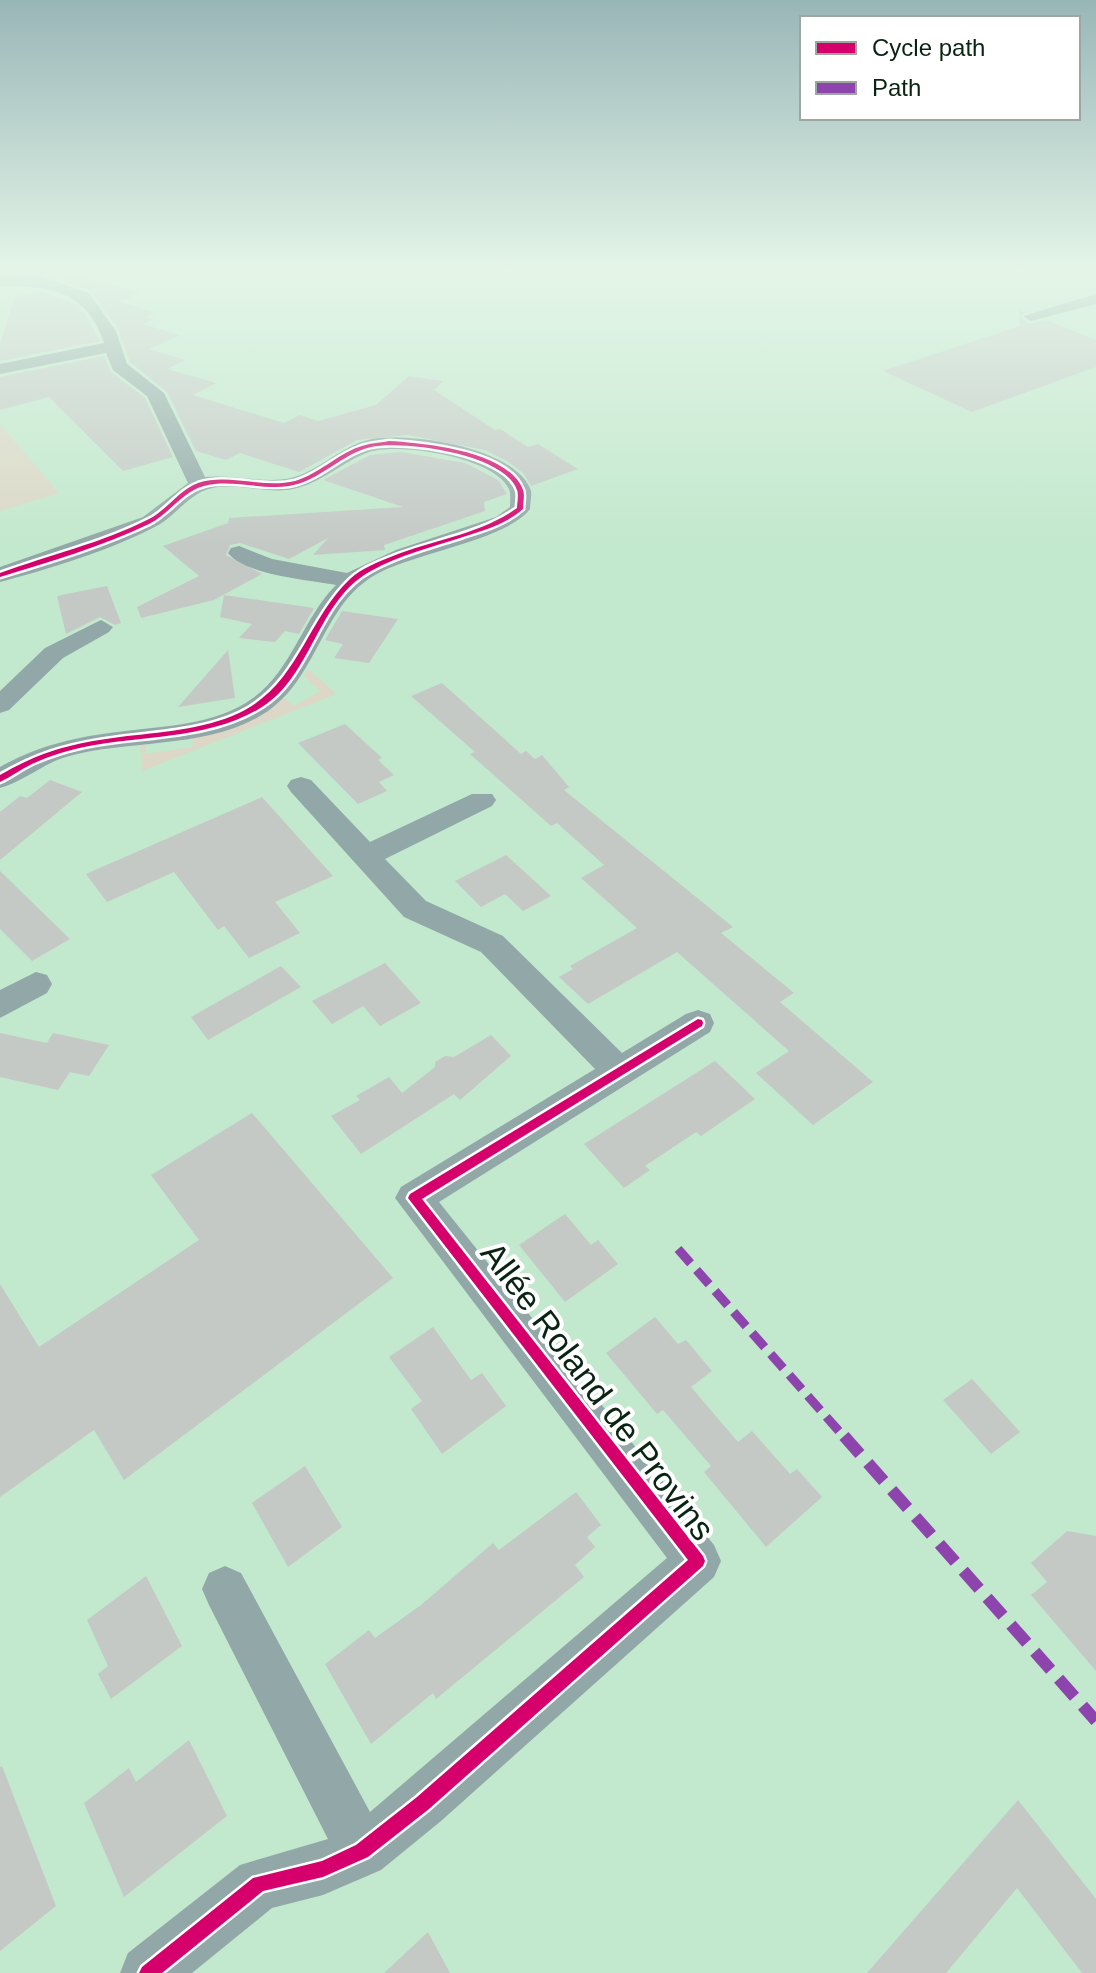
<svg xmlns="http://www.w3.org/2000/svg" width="1096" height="1973" viewBox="0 0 1096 1973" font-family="Helvetica,sans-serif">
  <rect width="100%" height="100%" fill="#c2e8cd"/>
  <!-- green -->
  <path fill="#dcd7c6" d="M0 424 59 493 0 511Z
    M308 669 336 694 142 771 140 743 144 742 146 754 193 747 192 735 274 706 284 698 294 706 320 691 304 676Z"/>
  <!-- building -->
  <path fill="#c4c9c6" d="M78 276 139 293 119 302 155 312 145 317 153 319 142 324 180 335 149 349 185 360 167 369 216 383 193 395 284 423 300 415 318 421 376 405 409 376 443 381 434 390 495 430 500 429 528 447 538 444 578 469 531 486 523 473 507 461 485 450 408 435 357 440 299 472 240 453 226 460 196 451 167 392 130 362 118 329 91 291 64 281Z
    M40 291 75 304 85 314 100 341 0 361V344L15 297Z
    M1019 310 1025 312 1020 317 1029 324 1046 320 1096 340V367L972 412 883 371 1020 326Z
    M104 356 111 372 145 398 173 457 123 471 49 397 0 410V377Z
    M401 452 465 463 498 480 507 494 484 502 485 511 384 545 385 550 313 555 328 538 289 559 240 543 230 545 226 555 262 574 214 600 141 618 137 607 199 576 163 546 228 523 229 518 403 507 323 480 370 455Z
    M107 586 121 623 115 625 100 617 66 634 57 596Z
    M224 595 307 607 314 608 299 634 285 631 275 642 239 638 252 624 220 617Z
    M342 611 398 619 369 663 334 658 343 644 325 640Z
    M228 650 235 698 178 707Z
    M442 683 521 754 526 751 535 759 542 755 569 787 564 790 733 927 721 933 794 993 780 1002 873 1082 813 1125 756 1073 789 1051 677 952 588 1004 559 977 573 969 570 966 637 928 581 878 604 865 557 823 551 826 470 754 475 752 411 696Z
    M345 724 382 758 378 760 394 775 379 782 387 791 358 804 298 743Z
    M50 780 82 792 0 860V812L20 796 27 798Z
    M262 797 333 876 275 902 300 933 249 958 224 926 218 930 174 872 107 902 86 874Z
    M506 855 551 896 523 911 505 894 481 907 455 881Z
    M0 871 37 907 70 939 32 961 0 929Z
    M385 963 421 1003 380 1026 363 1006 332 1024 312 1001Z
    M281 966 301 987 208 1040 191 1017Z
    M0 1033 47 1043 53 1033 109 1045 89 1076 70 1072 58 1090 0 1077Z
    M491 1035 511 1056 460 1100 454 1094 361 1154 331 1116 360 1100 356 1096 389 1077 402 1093 435 1067V1062L445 1056 454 1057Z
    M715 1061 755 1099 701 1136 696 1132 645 1166 650 1170 624 1188 584 1144Z
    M252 1113 393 1278 124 1480 94 1430 0 1497V1284L39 1347 199 1240 151 1175Z
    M565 1214 591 1245 598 1240 618 1264 565 1302 519 1245Z
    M655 1317 678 1344 686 1340 712 1371 691 1387 738 1442 752 1431 790 1474 797 1469 822 1497 766 1547 704 1472 711 1466 663 1410 657 1414 606 1353Z
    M433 1327 471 1380 482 1373 506 1406 442 1454 411 1409 422 1401 389 1357Z
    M972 1379 1020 1432 991 1454 943 1400Z
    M305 1466 342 1527 288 1567 252 1503Z
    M576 1492 601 1525 587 1537 595 1547 575 1565 584 1577 436 1699 433 1693 371 1744 325 1664 369 1630 375 1638 421 1605 493 1543 499 1550Z
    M1067 1531 1096 1536V1671L1031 1595 1047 1582 1031 1563Z
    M146 1576 182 1646 111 1699 98 1674 108 1666 87 1620Z
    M189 1740 227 1816 124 1897 84 1803 129 1768 136 1782Z
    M2 1766 56 1906 0 1951V1767Z
    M1018 1800 1096 1899V1973H1082L1017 1888 946 1973H867Z
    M428 1932 450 1973H384Z"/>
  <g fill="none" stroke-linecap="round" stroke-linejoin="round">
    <!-- street -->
    <path fill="#92a7a7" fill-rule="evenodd" d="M0 276H40L89 293 116 331 127 364 164 393 205 477C233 474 264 484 291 478 319 471 340 447 368 440 406 431 517 447 531 491 532 495 530 504 530 509 507 540 413 553 375 575 324 604 318 673 272 708 215 751 131 738 66 757 42 764 23 782 0 788V767C36 746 76 737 117 732 162 726 215 726 253 698 292 670 303 618 336 585 309 580 245 575 228 553L231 548 239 546 272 559 347 573 396 550 496 517 510 507C510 501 511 494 509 489 495 457 398 442 369 452 342 462 322 483 293 489 265 495 228 479 203 491 186 499 175 515 160 524 115 549 49 569 0 582V567L143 517 188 483 147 396 113 370 106 353 0 374V364L104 343C87 290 49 286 0 286Z
      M1096 294V304L1031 321 1023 316Z
      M101 620 113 627 109 632 63 658 9 710 0 713V691L45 648Z
      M301 777 311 780 370 842 472 794H492L496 800 492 806 385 859 426 901 503 936 622 1053 686 1014 698 1010 710 1014 714 1023 710 1032 439 1202 714 1545 721 1561 714 1577 441 1821 381 1870 323 1895 272 1908 192 1973H120L128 1953 240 1865 328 1839 209 1605 202 1589 209 1573 225 1566 241 1573 370 1812 667 1558 395 1198 401 1187 595 1069 481 952 404 917 291 792 287 786 291 780Z
      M36 972 47 975 52 984 47 993 0 1018V990Z"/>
    <!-- quiet-far1 -->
    <path stroke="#8e44ad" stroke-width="9" stroke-dasharray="19 9" stroke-linecap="butt" d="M678 1249 845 1438"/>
    <!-- quiet -->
    <path stroke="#8e44ad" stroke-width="12" stroke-dasharray="24 12" stroke-linecap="butt" d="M844 1436 1096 1721"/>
    <defs>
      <path id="cycleway" d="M389 441C424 443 509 451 523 490 525 495 523 503 523 509 506 524 485 530 463 537 432 547 400 555 371 571 317 600 313 675 262 707 209 740 143 735 84 747 66 751 49 756 32 764 21 769 11 777 0 782V775C41 751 74 743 120 737 159 732 203 730 239 713 298 685 306 621 350 579 362 568 378 562 393 556 433 540 481 534 517 508 517 503 519 495 517 490 505 454 404 440 371 447 341 454 320 481 289 486 261 490 231 479 204 486 183 491 169 514 149 524 103 546 49 562 0 577V573C49 555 102 543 149 519 167 510 179 490 198 483 229 473 263 489 295 481 319 474 336 455 359 447 369 443 379 443 389 441Z
        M698 1019 702 1020 703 1023 702 1026 422 1199 703 1556 705 1561 703 1566 429 1809 368 1857 323 1877 263 1891 162 1973H139L142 1967 253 1878 322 1861 356 1845 417 1797 688 1560 408 1198 410 1194Z"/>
    </defs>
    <!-- cycleway casing -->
    <use href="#cycleway" stroke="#fff" stroke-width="5"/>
    <!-- cycleway -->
    <use href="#cycleway" fill="#d6006c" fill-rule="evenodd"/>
  </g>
  <!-- sky -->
  <linearGradient id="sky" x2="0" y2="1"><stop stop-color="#99b6b7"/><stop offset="0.49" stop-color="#e4f5e8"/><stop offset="1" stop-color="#e4f5e8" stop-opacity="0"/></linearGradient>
  <rect width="1096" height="547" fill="url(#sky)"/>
  <g text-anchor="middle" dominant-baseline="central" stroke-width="8" stroke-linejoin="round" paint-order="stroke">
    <!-- near-street labels -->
    <g font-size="34" fill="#092412" stroke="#fff">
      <text transform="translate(598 1391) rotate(53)">Allée Roland de Provins</text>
    </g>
  </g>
  <!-- legend -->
  <rect x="800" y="16" width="280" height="104" fill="#ffffff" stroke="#9da7a0" stroke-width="2"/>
  <rect x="816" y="42" width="40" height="12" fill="#d6006c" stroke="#9da7a0" stroke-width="2"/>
  <text x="872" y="56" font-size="24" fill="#092412">Cycle path</text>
  <rect x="816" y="82" width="40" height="12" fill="#8e44ad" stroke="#9da7a0" stroke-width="2"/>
  <text x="872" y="96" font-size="24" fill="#092412">Path</text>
</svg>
